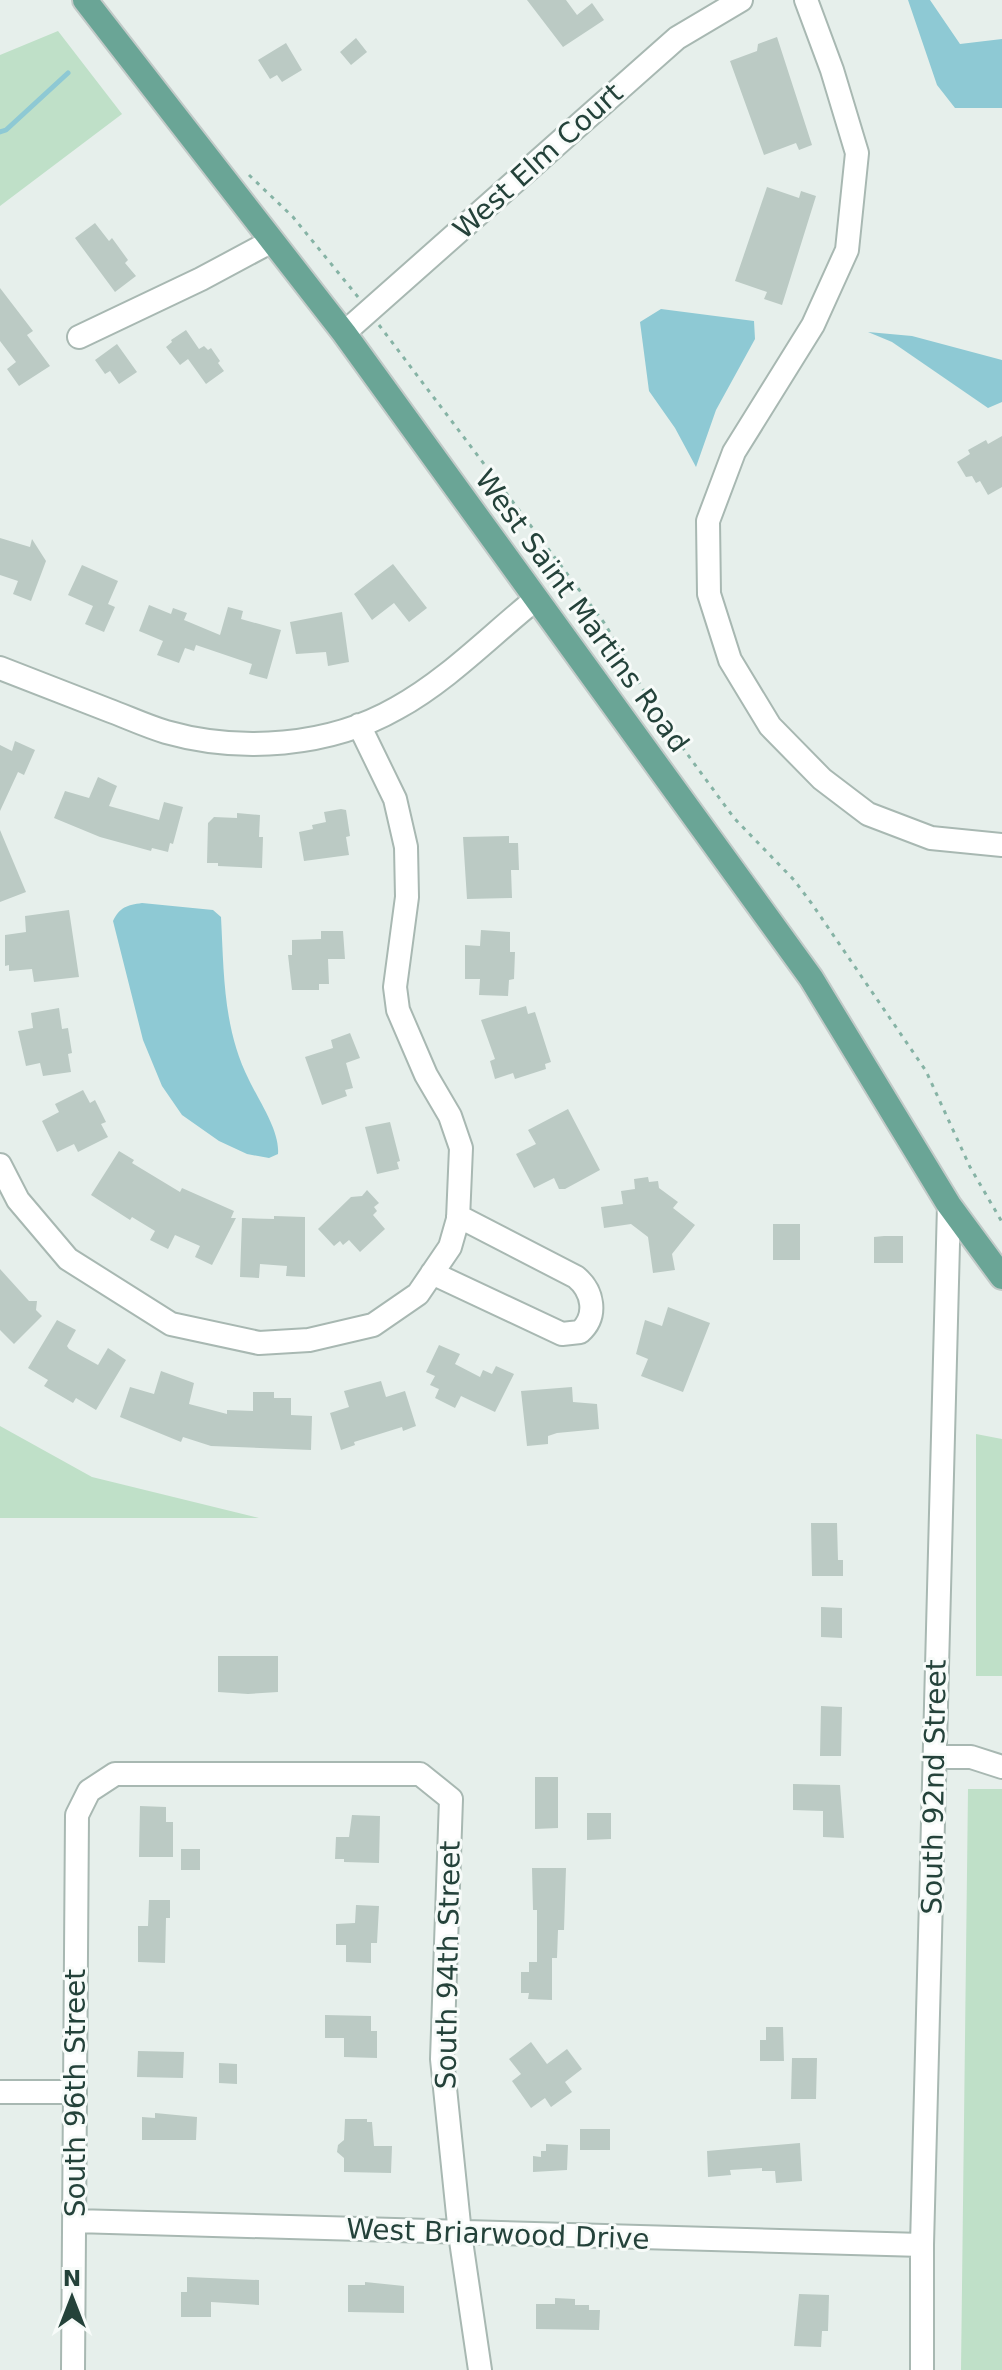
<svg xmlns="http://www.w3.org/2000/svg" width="1002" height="2370" viewBox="0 0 1002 2370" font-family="'DejaVu Sans',sans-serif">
  <rect width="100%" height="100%" fill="#e6efeb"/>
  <!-- green -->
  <path fill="#bfe0c8" d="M58 31 122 114 0 206V55Z
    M0 1426 92 1477 259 1518H0Z
    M976 1434 1002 1439V1676H976Z
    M968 1789H1002V2370H961Z"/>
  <!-- water -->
  <path fill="#8ec9d4" d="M908 0H930L960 44 1002 39V108H955L937 85Z
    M661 309 754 321 755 339 716 410 696 467 675 428 649 391 640 322Z
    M868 332 912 336 1002 360V402L988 408 892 342Z
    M142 903 213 910 221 917C224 974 223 1028 249 1080 259 1101 280 1131 278 1154L269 1158 247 1154 219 1141 182 1115 162 1086 143 1040 113 921C120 907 127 905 142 903Z"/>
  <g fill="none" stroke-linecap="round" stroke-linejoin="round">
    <!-- stream -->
    <path stroke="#8ec9d4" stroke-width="5" d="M0 132 6 130 68 73"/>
  </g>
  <!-- building -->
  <path fill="#bbcac4" d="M527 0H566L577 15 592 3 604 20 563 47Z
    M777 37 812 145 799 150 796 143 764 155 730 61 757 51 758 44Z
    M356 38 367 52 351 65 340 52Z
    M286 43 302 70 282 82 277 75 270 79 258 60Z
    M767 187 799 198 801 191 816 196 782 305 764 299 767 292 735 281Z
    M95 223 109 241 112 238 128 260 125 263 136 276 115 292 75 238Z
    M0 288 33 331 27 335 50 366 19 386 7 369 16 362 0 341Z
    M186 330 199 349 204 346 208 350 211 348 220 361 218 363 224 371 206 384 188 359 180 365 166 347 172 342 171 340Z
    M117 344 137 372 119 384 110 371 105 374 95 360Z
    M1002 436V487L988 495 980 481 976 483 972 476 966 477 957 462 970 454 968 450 986 440 988 444Z
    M0 538 30 547 32 539 46 561 31 601 13 594 18 581 0 575Z
    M393 564 427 608 409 622 394 603 372 620 354 594Z
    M82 565 118 581 108 604 115 607 104 632 85 624 93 606 68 595Z
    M149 605 171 614 173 608 187 613 184 620 220 635 228 607 243 611 241 619 281 630 267 679 249 674 252 664 196 645 194 651 185 648 179 663 157 655 163 641 139 631Z
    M342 612 349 662 328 666 326 652 296 654 290 622Z
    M15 741 35 750 24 775 18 772 0 811V745L12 751Z
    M98 777 117 786 109 806 159 820 164 802 183 807 173 844 170 843 168 852 152 848 151 851 100 837 54 818 65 791 89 798Z
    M341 809 346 810 350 836 346 837 349 855 304 861 299 832 313 829 312 825 326 822 324 812Z
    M237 813 260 815 259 837H263L262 868 218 866V863H207L208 823 214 817 237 818Z
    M0 830 26 892 0 902Z
    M509 836V843H518L519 870H511L512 898 467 899 463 837Z
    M69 910 79 977 34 982 32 969 9 971V965L5 966V935L26 932 25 916Z
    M481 930 510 932V952H515L514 979 509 980 508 996 479 995 480 979H465V945L480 946Z
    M321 931H343L345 959H328L329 984H319V990H292L288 955H292V940L321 939Z
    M526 1006 528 1014 535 1012 551 1062 545 1064 546 1069 515 1079 513 1073 495 1079 490 1061 495 1059 481 1020Z
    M59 1008 62 1029 68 1028 72 1053 68 1054 71 1072 43 1076 40 1063 26 1066 18 1031 33 1028 31 1013Z
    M350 1033 360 1058 346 1063 353 1088 345 1090 347 1096 322 1105 305 1057 333 1048 331 1040Z
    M83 1090 90 1103 95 1100 106 1122 101 1124 108 1137 78 1152 74 1144 57 1152 42 1121 59 1112 55 1104Z
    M568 1109 600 1170 565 1189H559L554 1178 534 1188 516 1154 536 1144 528 1130Z
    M390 1122 400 1161 397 1162 399 1169 377 1174 365 1127Z
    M119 1151 134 1160 132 1163 180 1192 182 1188 234 1211 231 1218H236L212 1265 195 1257 200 1246 175 1235 168 1249 150 1240 155 1231 132 1217 130 1220 91 1195Z
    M648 1177 649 1182 658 1181 659 1188 678 1202 673 1208 695 1225 672 1254 675 1270 653 1273 648 1237 631 1224 604 1228 601 1207 623 1204 621 1191 635 1189 634 1179Z
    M367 1190 379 1203 374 1207 377 1211 373 1215 385 1229 360 1252 349 1240 343 1245 340 1241 334 1246 318 1229 351 1197 362 1196Z
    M274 1216 305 1217V1277L286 1276 287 1266 260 1264 259 1278 240 1277 242 1218 274 1219Z
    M773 1224H800V1260H773Z
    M884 1236H903V1263H874V1237Z
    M0 1269 29 1301H37L36 1310 42 1316 14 1344 0 1330Z
    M668 1307 710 1323 683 1392 641 1376 648 1359 636 1354 645 1320 662 1326Z
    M57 1320 76 1330 67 1346 69 1349 98 1365 108 1348 126 1360 96 1410 76 1398 73 1403 44 1386 48 1380 28 1368Z
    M439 1345 460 1354 455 1364 480 1377 483 1370 492 1374 496 1366 514 1374 495 1412 461 1396 455 1408 435 1398 439 1389 430 1385 435 1376 426 1372Z
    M161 1371 194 1383 189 1404 227 1414V1410L253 1411V1392H274V1398H291V1415L312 1416 311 1450 211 1446 183 1437 181 1442 120 1417 130 1387 154 1394Z
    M381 1381 386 1397 405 1391 416 1426 403 1431 402 1427 354 1442 355 1445 341 1450 330 1413 349 1407 344 1391Z
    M572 1387 573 1402 597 1404 599 1429 557 1433 548 1436V1444L527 1446 521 1391Z
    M811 1523H837L838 1560H843V1576H812Z
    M821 1607 842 1608V1638L821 1637Z
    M218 1656H278V1692L248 1694 218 1692Z
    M821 1706 842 1707 841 1756H820Z
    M535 1777H558V1828L535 1829Z
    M793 1784 840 1785 844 1838 823 1837V1811L793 1810Z
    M140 1806 166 1807V1822H173V1857H139Z
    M587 1813H611V1839L587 1840Z
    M352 1815 380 1816 379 1863 344 1862V1859H335L336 1837H349Z
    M181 1849H200V1870H181Z
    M532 1868H566L564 1930H558L557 1958H552V2000L528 1999 529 1993H521V1972H529V1962H537V1910H533Z
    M149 1900H170V1918H166L165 1963 138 1962V1926H148Z
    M356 1905 379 1906 377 1943H371V1963L346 1962V1945H336V1924L355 1923Z
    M325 2015 371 2016V2031H377V2058L344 2057V2038H325Z
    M766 2027H783L784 2061H760V2040H766Z
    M531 2042 547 2064 567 2049 582 2069 565 2082 572 2092 551 2107 545 2098 531 2108 512 2081 521 2074 509 2059Z
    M138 2051 184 2052 183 2078 137 2077Z
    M792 2058H817L816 2099H791Z
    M219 2063 237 2064V2084L219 2083Z
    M155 2113 197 2117 196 2140H142V2117L155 2118Z
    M345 2119H367V2122H372L374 2146H392L391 2173 344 2172V2158L337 2152 338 2145 344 2140Z
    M580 2129H610V2150H580Z
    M800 2143 802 2181 776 2183 775 2171H762V2168L730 2170 731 2175 708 2177 707 2151Z
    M546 2144 568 2145 567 2170 533 2172V2156L541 2157V2151H546Z
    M187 2277 259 2280V2305L211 2302V2317H181V2292H187Z
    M365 2282 404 2286V2313L348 2312V2285H365Z
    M799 2294 829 2295 828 2331H822L821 2347 794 2346Z
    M555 2298 575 2299V2305H589V2310H600L599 2330 536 2329V2304H555Z"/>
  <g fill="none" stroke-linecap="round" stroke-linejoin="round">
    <defs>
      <path id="minor" d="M806 0 832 70 857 153 847 250 813 325 734 452 708 521 709 594 730 660 770 726 822 779 868 814 931 838 1002 845
        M344 333 677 38 741 0
        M79 337 201 279 272 241
        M0 668C36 682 72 696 108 710 127 717 146 726 166 732 240 753 329 747 397 708 448 680 491 635 536 599
        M0 1165 18 1200 68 1259 171 1324 259 1343 309 1340 373 1325 418 1294 450 1247 458 1219 461 1148 450 1116 426 1075 398 1010 395 987 407 897 406 847 395 799 359 725
        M432 1273 562 1334 580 1332C598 1316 593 1291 576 1277L458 1216
        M935 1757H971L1002 1767
        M0 2092H75
        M75 2221 922 2245
        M73 2370 77 1815 89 1791 115 1774H420L451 1799 442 2059 460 2234 480 2370
        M922 2370V2245L949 1205"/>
      <path id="major" d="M85 0 344 333 811 978 949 1205 1002 1277"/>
    </defs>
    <!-- minor casing -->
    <use href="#minor" stroke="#a8b8b2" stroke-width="26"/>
    <!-- major casing -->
    <use href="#major" stroke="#c2cac8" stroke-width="28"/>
    <!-- path -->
    <path stroke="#86b3a5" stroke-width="3" stroke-dasharray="4 6" stroke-linecap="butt" d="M249 175 293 217 358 297
      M379 325 605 624 655 710 734 818 794 880 812 904 926 1071 970 1167 1002 1222"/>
    <!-- minor -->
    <use href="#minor" stroke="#fff" stroke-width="22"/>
    <!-- major -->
    <use href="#major" stroke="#6aa596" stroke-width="24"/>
  </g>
  <g text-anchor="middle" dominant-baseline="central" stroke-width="6" stroke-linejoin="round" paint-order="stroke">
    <!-- street labels -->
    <g font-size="28" fill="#24423a" stroke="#f7fbf9">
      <text transform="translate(538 161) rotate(-42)">West Elm Court</text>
      <text transform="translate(582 611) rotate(54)">West Saint Martins Road</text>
      <text transform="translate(934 1787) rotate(-89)">South 92nd Street</text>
      <text transform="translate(448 1965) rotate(-89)">South 94th Street</text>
      <text transform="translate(75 2093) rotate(-90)">South 96th Street</text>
      <text transform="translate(498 2234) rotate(2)">West Briarwood Drive</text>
    </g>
  </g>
  <!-- north arrow -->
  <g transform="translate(72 2298)" stroke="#f7fbf9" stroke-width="6" paint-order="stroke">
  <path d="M0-6L14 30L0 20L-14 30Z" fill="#24423a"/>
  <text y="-12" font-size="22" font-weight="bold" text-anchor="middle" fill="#24423a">N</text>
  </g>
</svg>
